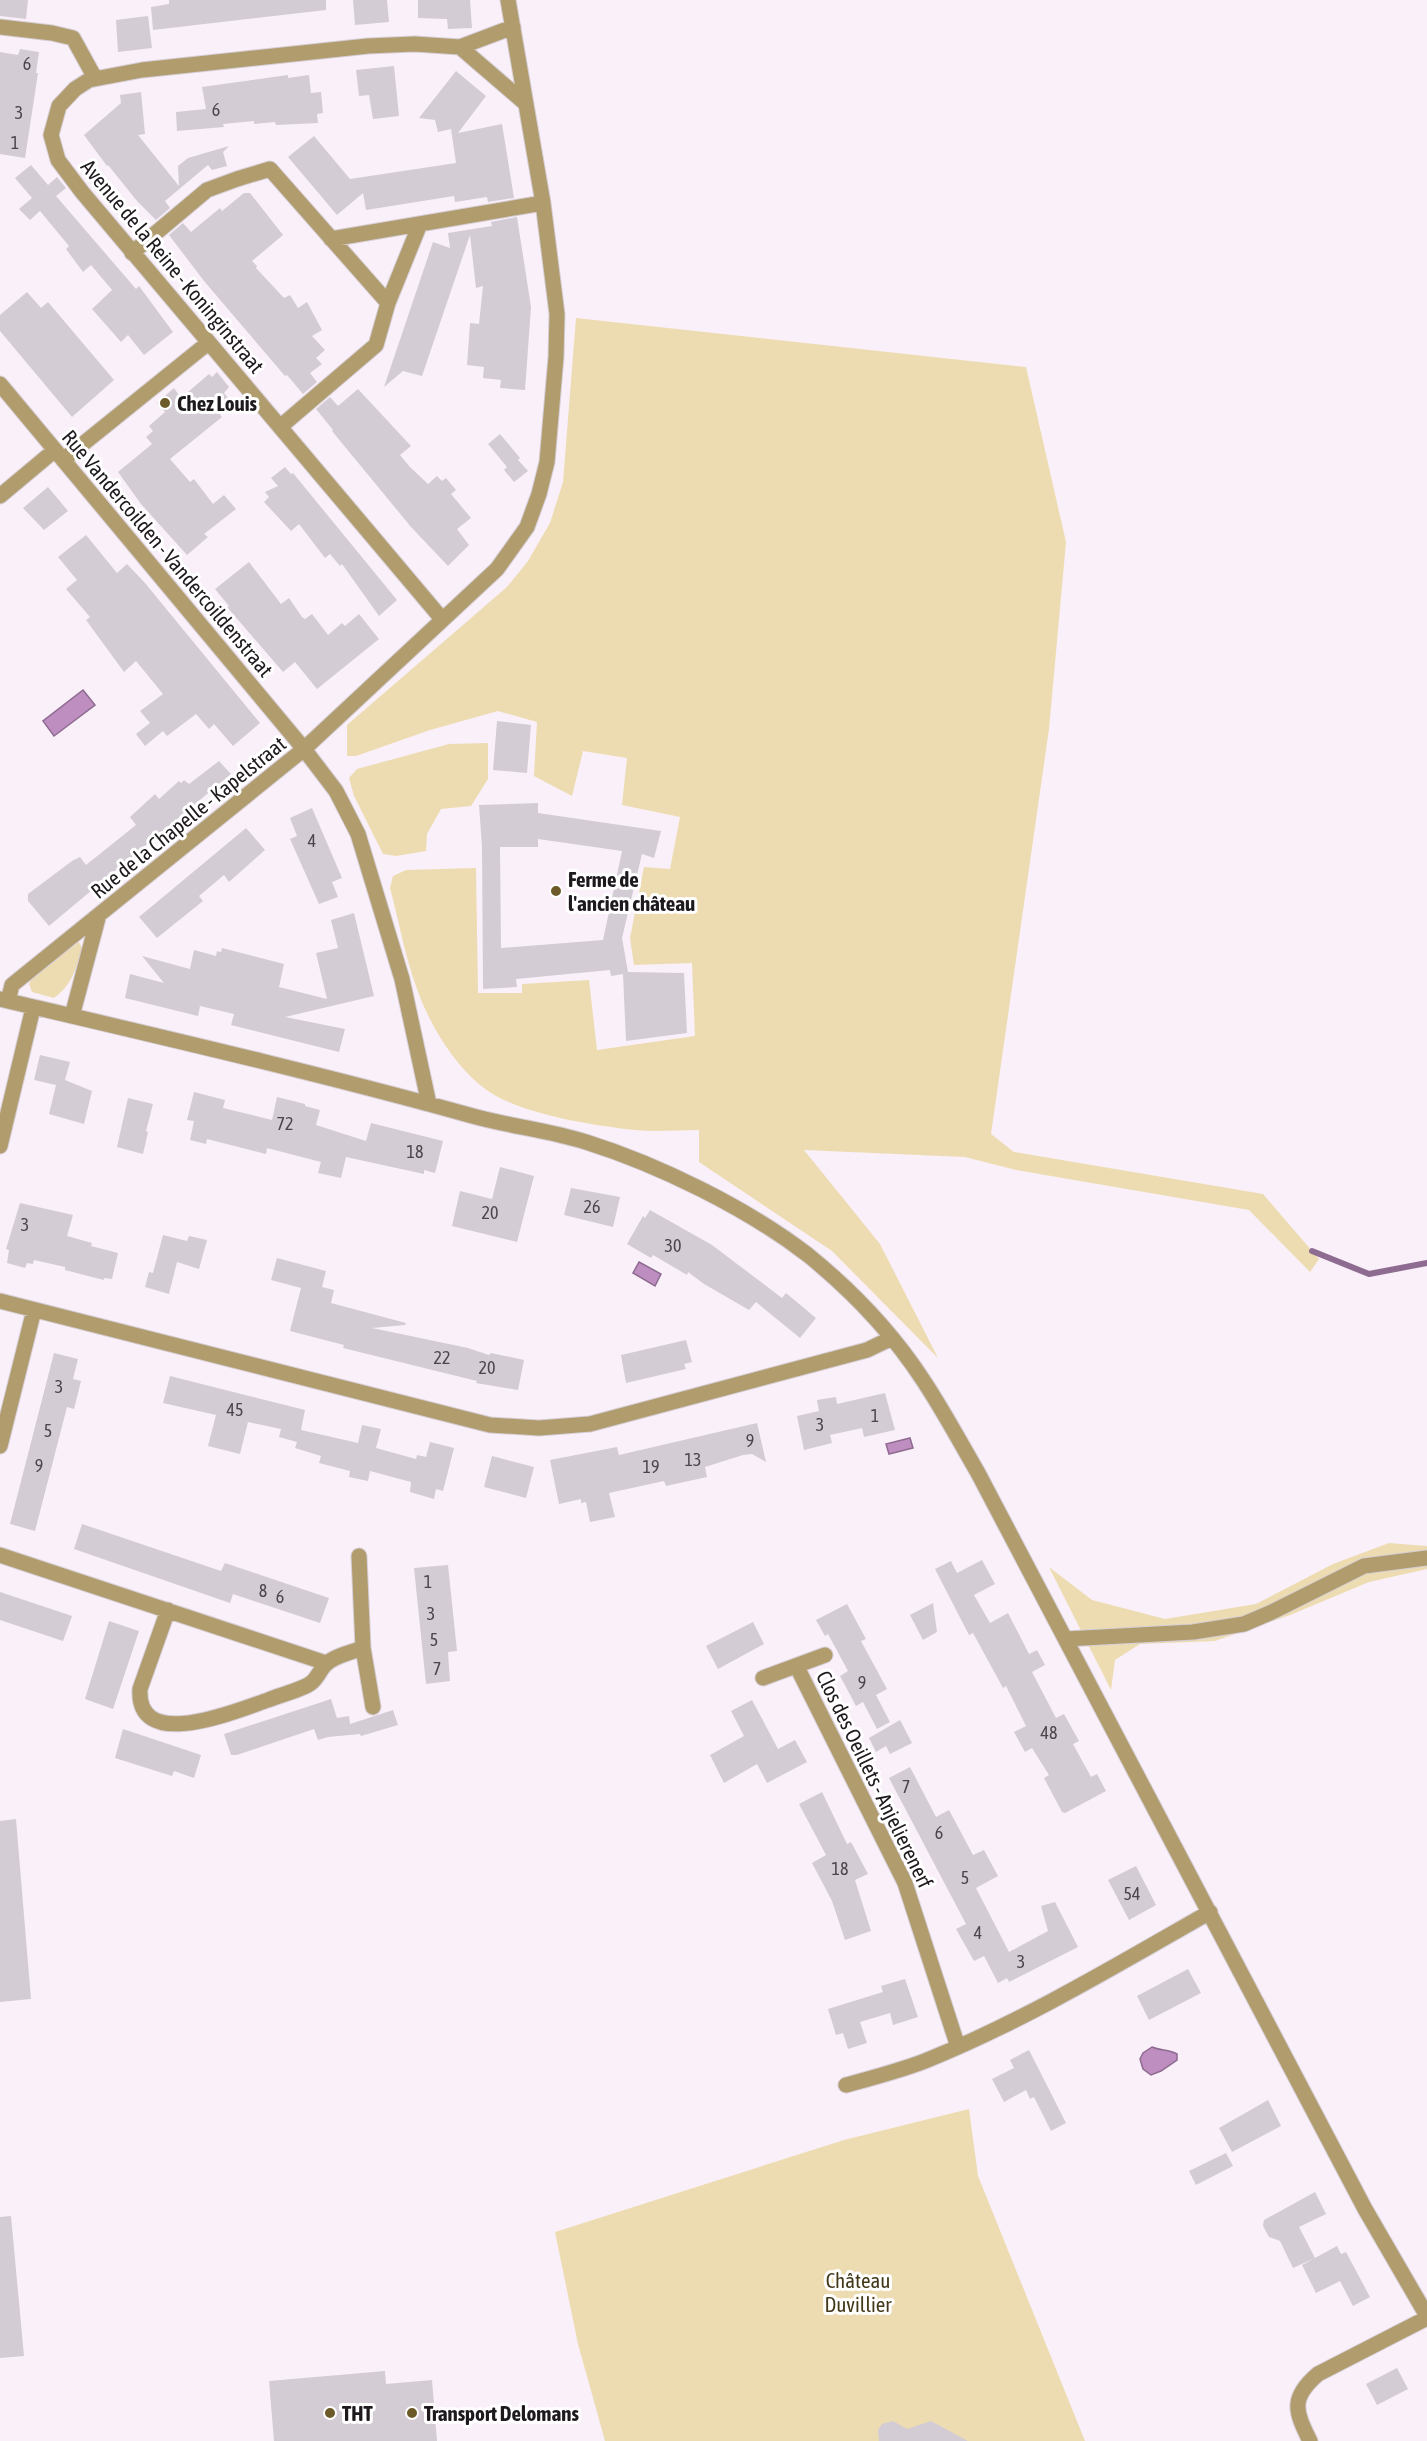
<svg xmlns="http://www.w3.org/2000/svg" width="1427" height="2441" viewBox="0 0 1427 2441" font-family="'Asap Condensed',sans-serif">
  <rect width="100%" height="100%" fill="#f9f0f9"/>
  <!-- green -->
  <path fill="#eddcb1" d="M576 318 1026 367 1066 542 1049 729 991 1134 1014 1152 1263 1194 1319 1259 1310 1272 1249 1210 1016 1170 965 1157 804 1150 880 1244 938 1358 832 1251 699 1162V1130C678 1130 656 1132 635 1130 592 1125 541 1117 502 1099 463 1081 431 1029 417 989 405 957 399 921 390 888L393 876 406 870 476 868 478 993H522V984L589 980 597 1050 695 1036 692 963 634 965 630 938 644 867 670 869 680 817 622 805 627 758 583 751 572 796 534 776 537 722 498 711 430 730 356 756H347V725L507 587 528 561 550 523 563 482Z
    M488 743V779L471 806 441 809 427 834 426 851 396 856 383 854 354 796 349 778 357 769 449 744Z
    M79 942 82 948C76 969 72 985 54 998L32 992 29 984 33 976Z
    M1389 1543 1427 1546V1569L1369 1582 1290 1615 1215 1641 1140 1644 1115 1660 1111 1690 1049 1567 1092 1600 1165 1619 1256 1604 1333 1564Z
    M969 2109 978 2176 1085 2441H605L578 2344 555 2232 844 2140Z"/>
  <!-- water -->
  <path fill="#bf8ec1" stroke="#8e6b90" stroke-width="1.5" d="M83 690 95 705 54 736 43 721Z
    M639 1262 661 1274 655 1286 633 1273Z
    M910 1438 913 1448 889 1454 886 1444Z
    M1152 2047C1161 2051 1169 2049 1177 2054V2060L1161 2071 1151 2075 1143 2069 1140 2059 1143 2053Z"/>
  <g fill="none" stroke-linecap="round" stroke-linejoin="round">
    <!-- stream -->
    <path stroke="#8e6b90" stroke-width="6" d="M1312 1251 1369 1274 1427 1263"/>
  </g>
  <!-- building -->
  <path fill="#d4ccd4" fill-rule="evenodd" d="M0 0H28L26 19 0 16Z
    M169 0H326V10L153 30 151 7 169 4Z
    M353 0H387L389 22 355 25Z
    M418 0H470L472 28 448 29 447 19 418 18Z
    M148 16 152 48 118 52 116 20Z
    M20 49 39 52 36 73H38L25 158 0 154V52L18 55Z
    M394 66 399 116 373 119 369 95 359 96 356 70Z
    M456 71 486 96 458 133 502 124 514 198 488 202 487 197 455 202 454 196 366 210 363 193 337 215 288 157 314 136 350 179 456 163 451 129 438 132 435 120 419 118Z
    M288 75V78L309 75 311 93 321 92 323 113 317 114 318 123 276 125 275 122 254 124V121L223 124 224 127 177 131 176 112 206 109 202 87Z
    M141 92 145 134 138 135 179 186 178 166 188 158 229 146 223 152 227 166 212 170 208 165 165 201 170 208 156 220 137 201 108 165 107 166 84 135 121 103 120 95Z
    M31 165 48 185 57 177 66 188 56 196 136 289 139 286 173 332 144 355 128 335 121 342 92 309 112 290 91 265 83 272 66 249 69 246 40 211 30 220 19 209 32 198 15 178Z
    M244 193H250L283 235 252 261 257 266 256 268 284 298 290 295 298 308 307 302 322 330 312 336 325 350 316 358 322 364 310 373 317 382 303 394 287 375 285 376 204 281 169 235 183 223 191 232 220 208 222 211Z
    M517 217 531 307 525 390 500 388 501 380 483 378 484 367 467 365 470 323 479 324 483 286 476 288 470 235 422 376 403 371 384 387 433 242 450 248 448 233 492 226 491 222Z
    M27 292 41 308 48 302 114 380 72 417 0 331V315Z
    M217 372 229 387 224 393 230 400 223 407 225 411 220 415 222 417 170 459 190 482 194 479 213 504 224 495 236 509 204 534 208 537 187 555 141 504 118 472 152 444 146 437 153 431 149 426 165 412 157 403 174 388 181 398 209 374 212 377Z
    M358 389 411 446 400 455 410 467 428 484 437 476 442 481 446 478 456 490 451 494 471 518 457 529 469 545 448 566 411 527 332 431 333 430 316 409 330 397 338 406Z
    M500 434 520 458 518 460 528 471 514 482 504 470 507 467 488 444Z
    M285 467 291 474 293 473 397 600 379 616 342 564 340 566 330 554 325 558 299 524 291 531 264 502 269 497 265 492 278 486 271 478Z
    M48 487 68 511 44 530 23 508Z
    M86 535 117 573 127 564 145 583 260 723 233 746 214 724 209 729 196 714 167 736 163 731 145 746 136 734 150 723 140 711 163 694 136 661 124 672 86 620 90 617 66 589 77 580 58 557Z
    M249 562 281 604 289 598 302 617 305 619 312 614 328 635 342 623 345 626 359 614 379 639 317 689 295 662 283 672 227 607 229 606 215 589Z
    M497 721 531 725 527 773 493 770Z
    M219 761 231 774 49 926 28 901V894L72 861 80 857 86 865 136 825 130 817 155 794 159 799 179 781 181 783 184 780 189 784Z
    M538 803V813L661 831 654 858 642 854 622 938 628 972 684 973 687 1033 626 1041 623 974 611 976 610 970 516 979 517 987 483 989 482 847 479 805ZM538 839 622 851 603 940 501 948 500 847H538Z
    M312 808 342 878 332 882 338 897 319 904 290 839 297 836 290 818Z
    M246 828 265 850 229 882 224 875 199 896 203 901 157 938 139 917Z
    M354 913 374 996 285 1017 345 1029 339 1052 231 1025 234 1014 200 1006 198 1016 125 998 130 974 164 983 142 956 190 969 194 950 216 956 217 951 221 952 222 948 284 964 279 987 327 999 316 953 338 948 331 920Z
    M40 1055 70 1062 65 1080 92 1091 84 1124 49 1114 56 1085 34 1080Z
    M194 1092 225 1100 223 1108 272 1120 277 1097 305 1104V1106L320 1110 316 1125 366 1141 371 1123 443 1141 435 1173 424 1170V1174L346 1157 341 1178 318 1173 321 1162 267 1148 266 1154 207 1139 206 1144 190 1140 194 1121 187 1120Z
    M128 1098 153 1104 146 1131 148 1132 143 1154 117 1147Z
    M500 1167 534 1176 517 1242 452 1226 460 1191 492 1199Z
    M571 1188 620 1197 613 1227 564 1215Z
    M20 1203 73 1215 67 1236 92 1243 91 1246 118 1253 112 1279 104 1278V1280L84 1275 65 1270V1267L34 1260 33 1264 27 1263 25 1268 7 1263 9 1250 6 1249Z
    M650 1210 712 1245 782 1298 786 1293 816 1318 800 1338 756 1302 749 1310 704 1284 688 1272 687 1275 653 1255 651 1258 627 1244 643 1216 645 1218Z
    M163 1235 187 1241 189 1236 207 1240 199 1269 177 1262 169 1294 145 1287 149 1272 153 1273Z
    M277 1258 326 1271 322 1287 334 1290 331 1303 406 1323 405 1325 372 1328 468 1348 489 1355 491 1353 524 1360 518 1390 476 1383 477 1381 343 1348 344 1345 290 1331 301 1288 271 1280Z
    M686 1340 692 1362 684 1364 686 1369 626 1383 621 1355Z
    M54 1353 78 1359 73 1379 81 1381 74 1409 67 1407 35 1531 10 1524Z
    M170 1376 305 1410 301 1430 358 1443 362 1425 381 1429 376 1448 416 1459 417 1455 426 1457 430 1442 454 1448 443 1491 436 1489 434 1499 410 1492 411 1482 370 1471 368 1481 349 1477 350 1471 319 1463 321 1456 295 1448 297 1442 279 1437 281 1429 248 1422 240 1454 208 1446 216 1415 163 1403Z
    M885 1393 895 1430 864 1437 862 1428 830 1435 832 1443 804 1450 797 1416 819 1411 817 1400 836 1397 837 1404Z
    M757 1423 766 1462 752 1454 743 1455 705 1467 707 1477 666 1486 664 1481 609 1493 615 1517 590 1522 586 1502 581 1503V1499L559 1504 550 1460 617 1447 619 1455Z
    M492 1456 534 1467 526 1498 484 1487Z
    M82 1524 221 1571 225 1563 329 1598 320 1623 233 1594 230 1603 74 1549Z
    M982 1560 995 1584 974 1595 990 1623 1008 1613 1029 1654 1037 1650 1045 1665 1032 1672 1056 1718 1064 1714 1079 1741 1073 1744 1091 1777 1097 1774 1106 1791 1065 1813 1062 1812 1044 1778 1049 1775 1032 1748 1025 1752 1014 1732 1026 1726 1006 1686 1003 1688 973 1633 969 1635 935 1569 951 1561 957 1573Z
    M448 1565 457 1651 448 1652 450 1681 426 1684 414 1568Z
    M0 1592 72 1616 63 1641 0 1620Z
    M933 1603 937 1632 923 1640 910 1615Z
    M847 1604 866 1639 861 1641 887 1689 876 1695 890 1722 877 1729 863 1702 856 1706 840 1676 848 1671 828 1634 825 1636 816 1620Z
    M109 1621 139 1631 113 1709 85 1699Z
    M753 1622 764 1644 718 1669 706 1646Z
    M331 1699 337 1718 349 1716 350 1724 393 1710 398 1725 361 1736 360 1734 328 1737 318 1740 314 1729 237 1755H231L224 1734Z
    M752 1700 778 1749 795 1740 807 1762 767 1783 757 1764 724 1783 710 1755 744 1736 731 1711Z
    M900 1720 912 1743 890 1754 886 1746 876 1752 869 1738Z
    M123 1729 201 1755 194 1778 174 1771 172 1776 115 1758Z
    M910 1767 936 1817 949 1810 973 1855 984 1850 998 1876 976 1888 1009 1952 1048 1931 1041 1906 1055 1902 1078 1947 1009 1982 1007 1978 998 1983 984 1956 974 1961 956 1929 966 1924 889 1778Z
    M822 1792 847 1844 851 1842 868 1874 855 1880 871 1931 845 1940 832 1901 812 1863 826 1855 799 1804Z
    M16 1819 31 1999 0 2002V1821Z
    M1136 1866 1156 1905 1129 1920 1108 1880Z
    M1188 1969 1201 1993 1149 2020 1137 1996Z
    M905 1979 918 2017 893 2025 890 2013 860 2022 867 2043 848 2049 843 2033 836 2035 828 2009 883 1992 881 1986Z
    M1029 2050 1066 2123 1051 2131 1034 2097 1030 2099 1026 2090 1004 2102 992 2079 1014 2068 1010 2060Z
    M1268 2100 1281 2126 1232 2152 1219 2128Z
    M1226 2153 1233 2166 1196 2185 1189 2171Z
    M1315 2192 1326 2214 1299 2227 1315 2258 1293 2268 1280 2241 1269 2237 1263 2226 1264 2220Z
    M11 2216 24 2356 0 2358V2217Z
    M1337 2246 1341 2254 1346 2252 1370 2297 1353 2306 1340 2281 1316 2293 1302 2265Z
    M1397 2368 1408 2389 1377 2405 1366 2384Z
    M385 2371 386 2384 432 2380 437 2441H274L269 2381Z
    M893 2421 907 2429 931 2421 968 2441H879L878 2430 882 2424Z"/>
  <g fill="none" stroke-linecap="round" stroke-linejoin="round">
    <defs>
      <path id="minor" d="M0 27 52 33 73 38 95 78
        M460 47 525 103
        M331 239 543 203
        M132 253 207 190 237 179 270 169 388 303 376 345 280 427
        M388 303 420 224
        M0 384 304 749 336 791 358 834 402 979 429 1104
        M63 460 208 343
        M0 496 55 450
        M442 619 82 192 58 160 51 135 59 106 75 89 89 80 142 70 368 46 415 44 460 47 513 27
        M0 999C157 1036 314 1072 469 1115 507 1126 548 1130 586 1142 659 1165 747 1208 808 1255 851 1290 893 1334 923 1380 943 1410 960 1442 978 1473L1365 2209 1427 2316
        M8 1001 12 985 304 749 497 569 527 527 539 494 547 462 556 357 557 314 543 203 508 0
        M72 1016 98 918
        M0 1146 33 1008
        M0 1301 490 1425 539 1428 590 1424 867 1350 892 1338
        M0 1446 34 1310
        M0 1555 326 1663
        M359 1556 363 1648 373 1707
        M168 1610 140 1689C136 1754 238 1710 268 1700 279 1695 302 1690 311 1683 317 1679 320 1670 325 1665 333 1656 352 1652 363 1648
        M1066 1639 1193 1632 1244 1624 1272 1612 1364 1566 1427 1558
        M797 1667 905 1883 958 2047
        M763 1678 825 1655
        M846 2085C872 2078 899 2071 925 2061 1024 2021 1117 1965 1210 1912
        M1310 2441C1295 2411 1290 2398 1318 2374L1427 2318"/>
    </defs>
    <!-- minor casing -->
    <use href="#minor" stroke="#d6ced6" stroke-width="17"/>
    <!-- minor -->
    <use href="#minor" stroke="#b09c6c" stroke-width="15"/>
  </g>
  <!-- markers -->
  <g fill="#6d5a29" stroke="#fff" stroke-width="2">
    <circle cx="165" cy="403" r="6"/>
    <circle cx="556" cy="891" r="6"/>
    <circle cx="330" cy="2413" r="6"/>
    <circle cx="412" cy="2413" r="6"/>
  </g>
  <g text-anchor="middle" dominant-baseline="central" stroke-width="6" stroke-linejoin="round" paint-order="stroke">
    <!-- number labels -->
    <g font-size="18" fill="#4b464b">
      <text x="27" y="63">6</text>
      <text x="216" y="109">6</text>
      <text x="19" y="112">3</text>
      <text x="15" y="142">1</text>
      <text x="312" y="840">4</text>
      <text x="285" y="1123">72</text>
      <text x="415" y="1151">18</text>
      <text x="592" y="1206">26</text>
      <text x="490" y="1212">20</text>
      <text x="25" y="1224">3</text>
      <text x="673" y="1245">30</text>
      <text x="442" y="1357">22</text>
      <text x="487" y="1367">20</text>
      <text x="59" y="1386">3</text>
      <text x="235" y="1409">45</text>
      <text x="875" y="1415">1</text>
      <text x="820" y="1424">3</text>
      <text x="48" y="1430">5</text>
      <text x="750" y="1440">9</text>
      <text x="693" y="1459">13</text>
      <text x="39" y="1465">9</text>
      <text x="651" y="1466">19</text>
      <text x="428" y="1581">1</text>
      <text x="263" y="1590">8</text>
      <text x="280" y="1596">6</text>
      <text x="431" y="1613">3</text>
      <text x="434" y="1639">5</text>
      <text x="437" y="1668">7</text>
      <text x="862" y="1682">9</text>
      <text x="1049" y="1732">48</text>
      <text x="906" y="1786">7</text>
      <text x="939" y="1832">6</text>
      <text x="840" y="1868">18</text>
      <text x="965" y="1877">5</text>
      <text x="1132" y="1893">54</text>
      <text x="978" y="1932">4</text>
      <text x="1021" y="1961">3</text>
    </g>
    <!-- street labels -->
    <g font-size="21" fill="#1d191d" stroke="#fff">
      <text transform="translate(173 266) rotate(50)">Avenue de la Reine - Koninginstraat</text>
      <text transform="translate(168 553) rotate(50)">Rue Vandercoilden - Vandercoildenstraat</text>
      <text transform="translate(188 817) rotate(-39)">Rue de la Chapelle - Kapelstraat</text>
      <text transform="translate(875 1779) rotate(64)">Clos des Oeillets - Anjelierenerf</text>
    </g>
    <!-- poi labels -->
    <g font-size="21" font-weight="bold" fill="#1d191d" stroke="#fff" text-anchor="start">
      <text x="177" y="403">Chez Louis</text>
      <text x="568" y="879">Ferme de<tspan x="568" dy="24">l'ancien château</tspan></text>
      <text x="342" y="2413">THT</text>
      <text x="424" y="2413">Transport Delomans</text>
    </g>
    <!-- park labels -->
    <g font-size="21" fill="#433819" stroke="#fff">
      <text x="858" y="2280">Château<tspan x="858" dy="24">Duvillier</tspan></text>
    </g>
  </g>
</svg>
